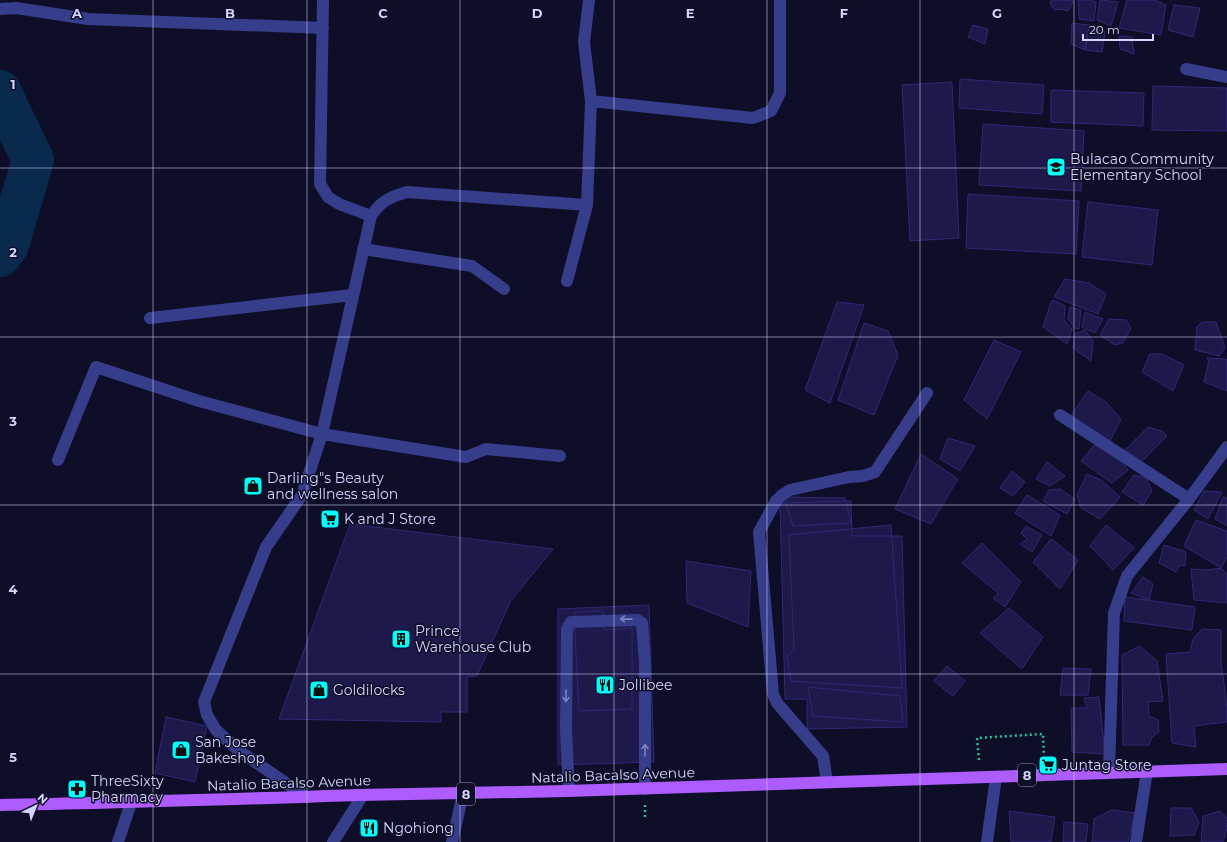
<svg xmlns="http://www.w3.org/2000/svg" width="1227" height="842" viewBox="0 0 1227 842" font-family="Montserrat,sans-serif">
  <rect width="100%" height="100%" fill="#0f0e28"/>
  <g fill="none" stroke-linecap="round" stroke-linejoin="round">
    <!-- river -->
    <path stroke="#092a4c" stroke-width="42" d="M0 91 33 160 8 245 0 256"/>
  </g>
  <!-- building -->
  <path fill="#1d194a" stroke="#2f2978" d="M1052 0H1072L1073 2 1068 11 1062 9 1054 10 1050 3Z
    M1078 0H1091L1096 2 1094 21 1079 19Z
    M1100 0 1118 2 1111 26 1097 20Z
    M1127 0H1155L1166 5 1161 35 1119 28Z
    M1174 5 1200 8 1193 37 1168 30Z
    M1072 23 1089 25 1085 50 1071 44Z
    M973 25 988 29 985 44 968 37Z
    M1089 25 1105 32 1102 52 1085 50Z
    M1119 36 1132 37 1134 54 1120 49Z
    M960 79 1044 85 1042 114 959 108Z
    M952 82 959 238 910 241 902 85Z
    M1153 86 1227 88V131L1152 130Z
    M1051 90 1144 93 1143 126 1051 122Z
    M983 124 1084 131 1081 191 979 185Z
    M968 194 1079 201 1076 254 966 248Z
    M1088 202 1158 210 1152 265 1082 257Z
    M1065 279 1089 283 1106 294 1098 314 1054 297Z
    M1053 300 1065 306 1064 320 1072 329 1067 344 1043 327 1051 302Z
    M837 302 864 305 830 403 805 390Z
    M1070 307 1081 310 1079 329 1074 328 1068 318Z
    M1085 312 1103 319 1095 333 1082 327Z
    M1109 319 1126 320 1131 328 1123 343 1115 345 1100 335Z
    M1202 322H1216L1225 348 1219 356 1195 350 1197 327Z
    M864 323 888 331 898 355 874 415 838 400Z
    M1085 330 1093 341 1091 361 1073 348 1075 334Z
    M994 340 1021 352 987 419 964 400Z
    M1150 354H1162L1184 365 1173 391 1142 372Z
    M1207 358 1226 359 1227 361V391L1204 382 1209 361Z
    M1088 391 1106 402 1121 419 1108 445 1068 420Z
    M1148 427 1162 431 1167 436 1138 465 1124 451Z
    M948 438 975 446 960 471 940 459Z
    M1094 445 1116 453 1128 470 1112 483 1081 461Z
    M921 454 958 479 931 524 895 509Z
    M1047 462 1065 476 1050 486 1036 479Z
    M1012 471 1025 482 1013 496 1000 488Z
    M1087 474 1101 480 1120 497 1100 519 1081 508 1077 495Z
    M1134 475 1146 478 1152 491 1143 505 1122 492Z
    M1060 489 1075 499 1067 514 1043 501 1049 490Z
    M1204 491 1222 492 1208 519 1194 510Z
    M1027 495 1060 515 1051 536 1015 513Z
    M784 497 845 498 851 523 793 526Z
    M1223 497 1227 498V526L1215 519Z
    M851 501 852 536H902L907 727 807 729V699H785L780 503Z
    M1196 520 1227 531V557L1221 568 1184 546Z
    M350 524 553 549 510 602 477 676 467 677V712H441V722L279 719Z
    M891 525 902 688 791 681 787 656 794 650 789 535Z
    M1106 525 1134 548 1113 570 1090 546Z
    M1026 526 1042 535 1032 552 1020 544 1027 539 1021 533Z
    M1051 539 1078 560 1060 589 1033 562Z
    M982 543 1021 582 1005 607 993 598 998 593 962 563Z
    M1164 545 1186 552 1185 566 1180 565 1176 572 1159 563Z
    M686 561 751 571 748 627 687 603Z
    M1221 568 1227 574V603L1194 600 1191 569 1206 570Z
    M1143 577 1153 584 1149 600 1131 593Z
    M1125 597 1195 607 1192 630 1124 621Z
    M649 605 654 762 558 765V609Z
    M1009 608 1043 637 1022 669 980 633Z
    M603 611 604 630 632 628V709L579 711 574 612Z
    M1202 629 1221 630V662L1227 707V722L1194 726 1196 747 1172 743 1166 654 1190 652 1193 639Z
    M1140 646 1157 661 1163 701 1148 702 1149 716 1158 720 1159 732 1152 737 1149 745H1123L1122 655Z
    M947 666 965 681 953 696 934 681Z
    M1063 668 1091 669 1088 695H1060Z
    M808 687 900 696 903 722 813 716Z
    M1099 697 1105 754 1072 752 1071 708H1087L1084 698Z
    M166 717 207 726 195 782 155 773Z
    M1171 808H1191L1199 822 1194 835 1170 836Z
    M1112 810 1135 813 1128 842H1092L1094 819Z
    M1009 811 1055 817 1051 842H1011Z
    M1220 811 1227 818V828L1223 842H1201L1203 816Z
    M1064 822 1088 824 1086 842H1063Z"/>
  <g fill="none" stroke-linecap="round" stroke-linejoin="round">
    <!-- path -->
    <path stroke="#28c0a4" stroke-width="2.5" stroke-dasharray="2 3" stroke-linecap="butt" d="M979 760 977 738 1043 734 1044 758
      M645 805V819"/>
    <!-- minor -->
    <path stroke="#363d8a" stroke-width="12" d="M323 0 320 184 328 197 339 204 371 216
      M0 9 16 8 88 19 323 28
      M1186 69 1227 77
      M591 101 753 118 771 111 780 93V0
      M363 249 472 266 504 289
      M567 281 587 205 591 101 584 42 589 0
      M150 318 352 295
      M1060 415 1189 499
      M58 460 96 367 199 401 322 434 466 457 486 449 560 456
      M1109 771 1114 613 1127 576 1189 499 1227 447
      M827 782 823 756 777 703 773 694 759 532 776 501 782 495 790 490 849 477 863 476 875 472 927 393
      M569 791 566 730 567 629 571 622 637 620 642 623 645 664V789
      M306 797 238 750 216 730 207 715 204 702 266 547 302 495 322 434 371 216C381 201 390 197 407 192L587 205
      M118 842 131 803
      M333 842 363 795
      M452 842 463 794
      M987 842 996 777
      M1136 842 1147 771"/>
    <!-- major -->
    <path stroke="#ae5cff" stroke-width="12" d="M0 805C119 803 238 799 358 795 428 793 497 793 567 791 787 785 1007 775 1227 769"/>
  </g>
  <!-- one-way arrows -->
  <defs><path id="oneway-shaft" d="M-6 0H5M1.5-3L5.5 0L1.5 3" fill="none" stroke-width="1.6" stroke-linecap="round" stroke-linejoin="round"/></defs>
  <g stroke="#7e81bf">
    <use href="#oneway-shaft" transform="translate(626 619) rotate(-179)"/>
    <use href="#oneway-shaft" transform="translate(566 696) rotate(90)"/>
    <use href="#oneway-shaft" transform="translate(645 750) rotate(-90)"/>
  </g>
  <!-- grid -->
  <path fill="none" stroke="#d5d5ff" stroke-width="1" stroke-opacity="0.55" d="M153 0V842M307 0V842M460 0V842M614 0V842M767 0V842M920 0V842M1074 0V842M0 168H1227M0 337H1227M0 505H1227M0 674H1227"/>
  <!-- icons -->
  <defs>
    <symbol id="school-square" viewBox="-11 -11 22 22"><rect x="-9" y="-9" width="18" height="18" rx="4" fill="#01fff9" stroke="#0f0e28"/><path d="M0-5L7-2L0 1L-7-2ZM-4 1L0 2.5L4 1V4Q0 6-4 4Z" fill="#111"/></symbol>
    <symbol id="shop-square" viewBox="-11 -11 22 22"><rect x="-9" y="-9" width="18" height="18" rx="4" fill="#01fff9" stroke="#0f0e28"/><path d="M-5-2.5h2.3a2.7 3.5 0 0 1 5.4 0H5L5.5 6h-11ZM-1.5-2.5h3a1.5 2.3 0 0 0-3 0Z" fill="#111"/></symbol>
    <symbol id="supermarket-square" viewBox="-11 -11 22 22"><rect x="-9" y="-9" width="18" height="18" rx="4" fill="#01fff9" stroke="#0f0e28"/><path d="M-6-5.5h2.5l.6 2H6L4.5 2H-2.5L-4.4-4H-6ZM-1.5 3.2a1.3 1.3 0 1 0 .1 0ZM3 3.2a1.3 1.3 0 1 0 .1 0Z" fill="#111"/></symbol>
    <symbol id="building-square" viewBox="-11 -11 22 22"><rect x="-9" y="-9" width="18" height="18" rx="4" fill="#01fff9" stroke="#0f0e28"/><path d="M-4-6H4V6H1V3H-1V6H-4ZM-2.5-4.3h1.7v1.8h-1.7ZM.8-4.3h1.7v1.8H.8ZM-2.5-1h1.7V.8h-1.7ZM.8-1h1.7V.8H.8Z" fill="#111"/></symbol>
    <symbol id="restaurant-square" viewBox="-11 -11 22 22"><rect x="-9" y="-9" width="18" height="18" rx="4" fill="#01fff9" stroke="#0f0e28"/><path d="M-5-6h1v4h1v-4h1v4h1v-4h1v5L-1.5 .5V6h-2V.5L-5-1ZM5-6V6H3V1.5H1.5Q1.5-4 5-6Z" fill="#111"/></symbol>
    <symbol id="pharmacy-square" viewBox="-11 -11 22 22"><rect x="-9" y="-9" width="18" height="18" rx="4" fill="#01fff9" stroke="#0f0e28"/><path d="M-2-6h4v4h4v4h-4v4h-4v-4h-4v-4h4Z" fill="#111"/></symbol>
  </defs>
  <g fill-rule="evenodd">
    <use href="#school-square" x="1045" y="156" width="22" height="22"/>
    <use href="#shop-square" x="242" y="475" width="22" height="22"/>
    <use href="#supermarket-square" x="319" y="508" width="22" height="22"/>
    <use href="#building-square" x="390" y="628" width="22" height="22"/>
    <use href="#restaurant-square" x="594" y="674" width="22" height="22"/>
    <use href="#shop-square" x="308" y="679" width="22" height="22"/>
    <use href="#shop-square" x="170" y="739" width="22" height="22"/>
    <use href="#supermarket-square" x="1037" y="754" width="22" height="22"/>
    <use href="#pharmacy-square" x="66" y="778" width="22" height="22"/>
    <use href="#restaurant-square" x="358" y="817" width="22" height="22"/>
  </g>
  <g text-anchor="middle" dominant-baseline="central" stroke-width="3" stroke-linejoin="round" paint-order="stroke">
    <!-- shield labels -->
    <g fill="#0f0e28" stroke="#9a99be" stroke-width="1">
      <rect x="1018" y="764" width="18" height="22" rx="3"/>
      <rect x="457" y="783" width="18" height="22" rx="3"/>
    </g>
    <g font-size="13" font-weight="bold" fill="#d5d5ff">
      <text x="1027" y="775">8</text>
      <text x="466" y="794">8</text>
    </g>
    <!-- poi labels -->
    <g font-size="14" fill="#d5d5ff" stroke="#0f0e28" text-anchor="start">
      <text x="1070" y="159">Bulacao Community<tspan x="1070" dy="16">Elementary School</tspan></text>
      <text x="267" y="478">Darling"s Beauty<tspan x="267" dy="16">and wellness salon</tspan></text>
      <text x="344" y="519">K and J Store</text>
      <text x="415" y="631">Prince<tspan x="415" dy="16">Warehouse Club</tspan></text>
      <text x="619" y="685">Jollibee</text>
      <text x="333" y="690">Goldilocks</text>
      <text x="195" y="742">San Jose<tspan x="195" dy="16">Bakeshop</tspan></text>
      <text x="1062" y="765">Juntag Store</text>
      <text x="91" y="781">ThreeSixty<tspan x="91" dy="16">Pharmacy</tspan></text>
      <text x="383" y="828">Ngohiong</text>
    </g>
    <!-- street labels -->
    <g font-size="14" fill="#d5d5ff" stroke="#0f0e28">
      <text transform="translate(613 775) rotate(-2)">Natalio Bacalso Avenue</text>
      <text transform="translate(289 783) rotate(-2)">Natalio Bacalso Avenue</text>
    </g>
  </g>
  <g font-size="13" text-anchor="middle" font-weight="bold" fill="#d5d5ff" stroke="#0f0e28" stroke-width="3" stroke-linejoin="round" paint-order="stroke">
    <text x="77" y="18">A</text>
    <text x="230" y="18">B</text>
    <text x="383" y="18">C</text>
    <text x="537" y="18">D</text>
    <text x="690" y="18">E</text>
    <text x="844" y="18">F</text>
    <text x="997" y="18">G</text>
    <text x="13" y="89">1</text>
    <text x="13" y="257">2</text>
    <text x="13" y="426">3</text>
    <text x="13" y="594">4</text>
    <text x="13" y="762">5</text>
  </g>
  <!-- north arrow -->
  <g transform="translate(36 806) rotate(43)" stroke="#0f0e28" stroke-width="3" paint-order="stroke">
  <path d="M0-3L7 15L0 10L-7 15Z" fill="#d5d5ff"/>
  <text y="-6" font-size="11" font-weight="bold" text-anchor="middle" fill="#d5d5ff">N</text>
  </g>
  <!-- scale -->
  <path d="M1083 34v6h70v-6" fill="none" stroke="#d5d5ff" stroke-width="2"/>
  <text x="1089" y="34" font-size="12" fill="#d5d5ff" stroke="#0f0e28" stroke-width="3" paint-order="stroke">20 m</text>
</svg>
